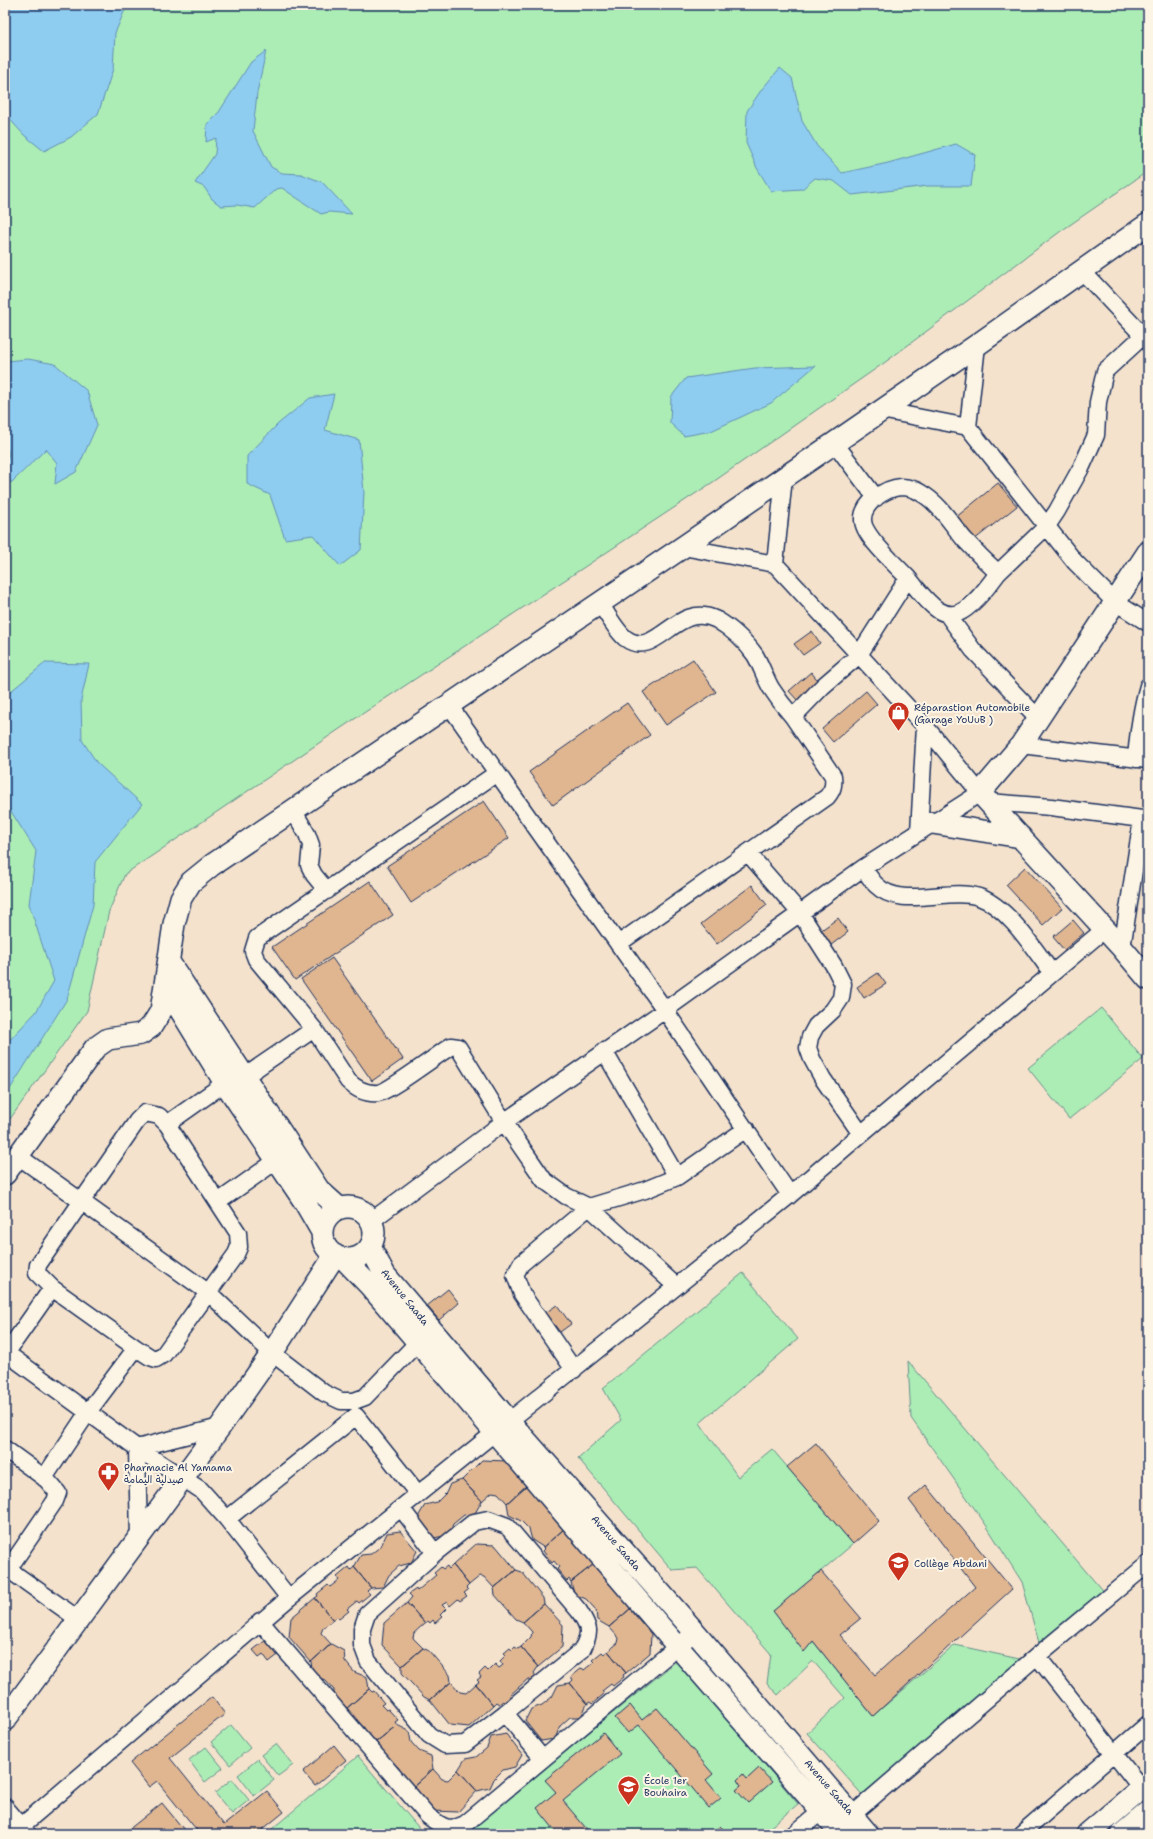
<svg xmlns="http://www.w3.org/2000/svg" width="1153" height="1839" viewBox="0 0 1153 1839" font-family="'Shantell Sans','Playpen Sans Arabic',sans-serif">
  <rect width="100%" height="100%" fill="#f4e2cc"/>
  <filter id="ink" filterUnits="userSpaceOnUse"><feTurbulence type="fractalNoise" baseFrequency=".025" numOctaves="2"/><feDisplacementMap in="SourceGraphic" scale="8" xChannelSelector="R" yChannelSelector="G"/><feConvolveMatrix kernelMatrix="1 2 1 2 8 2 1 2 1" color-interpolation-filters="sRGB"/></filter>
  <g filter="url(#ink)">
    <!-- green -->
    <path fill="#acedb5" stroke="#648e8a" d="M5 5H1148V171L1061 231 884 363 713 482 356 718 125 874 109 911 87 1011 5 1126Z
      M1101 1008 1143 1059 1069 1119 1028 1068Z
      M743 1273 798 1339 700 1423 738 1477 772 1449 853 1544 774 1611 804 1651 813 1641 873 1716 955 1645 1024 1660 867 1800 807 1733 845 1698 813 1661 778 1695 767 1683 771 1654 697 1568 672 1570 578 1458 621 1420 603 1388Z
      M908 1361 1106 1595 1041 1650 1022 1582 986 1525 911 1418Z
      M678 1660 798 1804 762 1834H464Z
      M231 1725 250 1748 230 1765 211 1742Z
      M276 1744 293 1765 278 1776 261 1755Z
      M206 1747 223 1768 205 1782 189 1760Z
      M358 1756 424 1834H266Z
      M258 1759 274 1780 254 1796 238 1775Z
      M232 1779 249 1800 232 1814 215 1793Z"/>
    <!-- water -->
    <path fill="#8fcdf0" stroke="#618eb6" d="M5 5H127L115 33 113 69 98 114 71 137 44 151 24 135 5 114Z
      M266 51 257 93 253 131 271 167 282 173 301 174 322 182 352 214 329 212 321 214 282 188 276 189 255 208 237 205 221 206 212 199 204 187 195 183 215 154 216 138 206 142 207 124 219 112 251 62Z
      M780 68 792 78 802 121 817 146 842 173 888 163 956 144 975 155 971 186H928L852 195 834 181 815 178 802 189 771 191 757 168 746 143 747 111 762 89Z
      M28 359 55 364 87 391 97 425 76 472 55 484 57 463 46 449 11 483C5 471 3 466 9 454L5 442V361Z
      M815 366 771 403 711 431 684 436 670 423 671 397 686 378 755 368Z
      M334 394 325 430 359 440 364 492 361 550 340 566 313 535 285 539 270 495 247 484V456L278 424 310 398Z
      M45 663 89 664 81 700 82 740 97 763 142 804 95 862 93 905 67 999 5 1097V1045L36 1012 54 981 29 904 36 851 12 813 5 805V696Z"/>
    <!-- building -->
    <path fill="#e0b691" stroke="#1b2f5e" d="M998 483 1017 506 974 540 955 518Z
      M812 631 820 643 803 655 794 644Z
      M693 659 716 692 666 725 643 692Z
      M811 672 820 683 798 701 789 691Z
      M866 691 877 704 833 742 822 729Z
      M627 703 650 735 553 805 529 772Z
      M484 801 509 838 411 903 387 866Z
      M1025 867 1062 908 1043 925 1006 885Z
      M370 881 393 915 295 980 272 947Z
      M752 885 767 905 717 944 701 924Z
      M838 918 848 932 826 949 816 934Z
      M1073 920 1084 933 1064 950 1053 937Z
      M332 958 403 1059 372 1081 301 979Z
      M878 973 886 984 864 998 857 987Z
      M448 1289 459 1303 439 1320 427 1306Z
      M557 1305 571 1324 560 1332 545 1313Z
      M816 1443 879 1521 853 1544 787 1467Z
      M482 1460 506 1461 527 1485 507 1503 498 1493 492 1492 482 1501 462 1480Z
      M462 1480 482 1501 475 1513 464 1515 453 1524 449 1535 434 1538 418 1517 425 1505 437 1502 446 1493 450 1484Z
      M527 1485 539 1491 541 1504 550 1512 561 1518 564 1529 543 1547 532 1540 529 1529 521 1521 509 1515 507 1503Z
      M926 1485 1012 1589 873 1716 813 1641 804 1652 773 1611 821 1571 861 1618 840 1635 875 1675 975 1587 909 1500Z
      M564 1529 594 1564 571 1582 569 1579 567 1581 557 1569 559 1567 554 1561 552 1563 543 1551 545 1549 543 1547Z
      M400 1531 417 1551 411 1563 399 1566 389 1575 383 1587 371 1588 354 1567 361 1555 371 1554 381 1546 387 1533Z
      M476 1544 495 1545 516 1570 494 1588 484 1577 480 1576 469 1585 453 1565Z
      M594 1564 606 1570V1581L616 1591 627 1595 630 1609 609 1627 597 1620 596 1610 586 1599 574 1594 571 1582Z
      M453 1565 469 1585 466 1588 468 1590 464 1593 467 1596 460 1601 458 1599 450 1606 447 1602 442 1605 446 1609 440 1615 442 1617 435 1623 433 1620 430 1623 428 1621 425 1623 407 1603 412 1597 409 1594 416 1589 417 1591 436 1575 434 1573 441 1567 443 1569 447 1566 449 1569Z
      M349 1567 351 1570 354 1567 371 1588 367 1591 370 1594 359 1603 357 1601 347 1609 349 1611 339 1619 337 1617 333 1620 315 1598 318 1596 317 1594 328 1585 330 1587 339 1580 337 1577Z
      M516 1570 522 1572 543 1598 544 1604 523 1622 516 1619 495 1595 494 1588Z
      M315 1598 333 1620 323 1628 321 1633 331 1644 311 1662 289 1637 291 1618Z
      M407 1603 425 1623 414 1633 413 1638 423 1648 402 1666 382 1645 384 1623Z
      M544 1604 563 1625 562 1647 538 1667 521 1647 531 1637 532 1632 523 1622Z
      M630 1609 651 1634 650 1653 626 1673 608 1651 618 1643 619 1638 609 1627Z
      M266 1640 278 1655 269 1662 263 1654 259 1657 253 1650Z
      M331 1644 344 1651 345 1661 354 1672 367 1677 369 1689 347 1708 334 1701V1690L325 1680 313 1675 311 1662Z
      M515 1647 518 1649 521 1647 538 1667 534 1673 536 1676 530 1682 528 1679 510 1695 511 1697 504 1703 503 1701 499 1704 496 1702 493 1705 476 1684 479 1682 477 1680 481 1677 479 1674 485 1668 488 1671 495 1664 499 1668 503 1665 500 1661 506 1655 504 1653 510 1648 512 1650Z
      M423 1648 429 1651 450 1675 451 1682 430 1700 424 1697 402 1673V1666Z
      M608 1651 626 1673 623 1675 624 1677 613 1686 611 1684 602 1691 604 1694 592 1704 590 1702 587 1704 570 1683 573 1680 571 1677 582 1668 584 1670 594 1662 592 1660 602 1652 604 1654Z
      M451 1682 460 1692 466 1693 476 1684 493 1705 469 1727 450 1725 430 1700Z
      M570 1683 587 1704 581 1717H570L560 1726 555 1739 541 1741 525 1721 531 1709 542 1705 552 1697 558 1685Z
      M369 1689 372 1692 374 1691 384 1703 381 1705 386 1710 388 1709 398 1720 395 1722 397 1725 376 1742 374 1739 371 1741 363 1731 365 1729 358 1721 355 1723 347 1712 349 1710 347 1708Z
      M212 1697 225 1714 170 1758 224 1825 267 1791 284 1812 257 1834 255 1831 252 1834H200L157 1781 149 1787 130 1763Z
      M630 1705 642 1720 657 1708 713 1774 706 1780 721 1798 709 1808 639 1725 628 1733 615 1718Z
      M397 1725 409 1731 411 1742 419 1751 431 1756 433 1769 413 1787 401 1781 399 1768 390 1759 379 1754 376 1742Z
      M603 1733 620 1754 563 1801 591 1834H558L537 1808 556 1792 545 1780Z
      M506 1734 522 1755 515 1767 503 1770 494 1779 490 1788 477 1791 458 1770 465 1759 476 1757 487 1748 491 1737Z
      M334 1745 346 1760 315 1786 303 1772Z
      M759 1768 772 1782 748 1803 736 1790 741 1786 737 1780 743 1774 747 1779Z
      M433 1769 442 1779 448 1780 458 1770 477 1791 458 1812 434 1811 413 1787Z
      M162 1803 185 1831 182 1834H123Z
      M720 1826 728 1834H711Z"/>
    <g fill="none" stroke-linecap="round" stroke-linejoin="round">
      <defs>
        <path id="minor" d="M1082 271 1148 341
          M881 410 968 427 977 345
          M968 427 1075 562 1115 602 1148 623
          M834 442 876 498
          M683 547 775 564 784 477
          M998 573C990 584 969 612 955 614 949 615 943 613 938 610 925 601 917 588 907 577 896 565 863 536 863 520 862 503 886 488 901 487 908 487 915 489 921 493 939 503 951 523 964 539 975 551 986 562 998 573L1047 526 1057 511 1082 466 1096 435 1098 402 1105 371 1143 336
          M600 603C607 614 615 629 625 638 657 662 676 599 717 620 731 628 746 642 755 655 761 665 765 678 771 688 778 699 785 708 793 717L823 686 859 655 908 578
          M947 614 973 650 1038 718
          M449 705 665 1010 790 1195
          M1021 745 1148 760
          M1136 759C1138 734 1141 710 1148 686
          M497 773 257 938 253 951 256 959 314 1029 348 1081C356 1089 366 1094 378 1093 388 1092 439 1054 451 1046L458 1047 504 1122 544 1180 566 1196 589 1207 676 1286
          M989 802 1051 807 1142 819
          M293 810 307 834 311 845 309 865 314 875 327 891
          M919 832 925 726
          M748 853 800 913 834 966 843 984 841 998 833 1010 816 1026 810 1037 808 1048 812 1059 823 1079 861 1134
          M863 868C867 873 871 880 876 885 901 910 947 887 979 897 1008 907 1034 949 1052 973
          M618 944 827 797C833 790 834 785 833 776L793 717
          M1122 948 1142 819H1148
          M244 1077 314 1029
          M145 1113 159 1116 167 1124 238 1233 239 1247 236 1254 164 1354 156 1359 150 1357 136 1348 52 1288 37 1273 38 1265 137 1121Z
          M167 1124 225 1083
          M18 1156 209 1293 272 1353 324 1393 341 1401H354L365 1397 418 1342
          M677 1177 746 1129
          M218 1202 276 1161
          M371 1221 504 1122 665 1010 863 868 980 793 925 726 775 564
          M5 1352 137 1448 201 1490 227 1519 289 1598
          M5 1355 52 1288
          M574 1370 522 1294 515 1275 521 1264 589 1207 645 1190 677 1177 604 1051
          M5 1449 46 1479 58 1493 55 1501 5 1574
          M44 1478 88 1412 136 1348
          M401 1508 435 1553
          M227 1519 356 1416 418 1494
          M139 1538 137 1448 220 1427
          M5 1567 78 1619
          M260 1621 428 1816C442 1827 449 1832 465 1824L695 1632
          M1037 1656 1141 1788
          M505 1713 582 1650C591 1632 590 1628 579 1611L507 1526 488 1519 474 1522 435 1553 367 1614 362 1629V1645L368 1661 429 1735 445 1745 465 1744 505 1713 543 1759
          M5 1807 27 1833
          M12 1834 289 1598 790 1195 861 1134 1105 929
          M794 1834 822 1811 852 1815 1037 1656 1148 1564
          M1021 1834 1148 1724"/>
        <path id="tertiary" d="M1148 552 1021 745 980 793 1122 948 1148 979
          M932 823 1021 837
          M169 962 319 1190 339 1208
          M165 985 225 1083 304 1201 322 1232
          M5 1174 95 1048 108 1039 141 1034 151 1027 161 1011 174 924 181 898 191 882 212 865 683 547 977 345 1148 224
          M322 1233a26 26 0 1 1 52 0a26 26 0 1 1-52 0Z
          M370 1247 385 1275 510 1422 695 1632 868 1834
          M343 1258 370 1286 678 1647 841 1834
          M5 1720 220 1427 272 1353 335 1255"/>
        <path id="secondary" d="M1088 1834 1148 1783
          M1123 1834 1148 1813"/>
      </defs>
      <!-- minor casing -->
      <use href="#minor" stroke="#1b2f5e" stroke-width="19"/>
      <!-- tertiary casing -->
      <use href="#tertiary" stroke="#1b2f5e" stroke-width="24"/>
      <!-- secondary casing -->
      <use href="#secondary" stroke="#1b2f5e" stroke-width="25"/>
      <!-- minor -->
      <use href="#minor" stroke="#fcf5e5" stroke-width="16"/>
      <!-- tertiary -->
      <use href="#tertiary" stroke="#fcf5e5" stroke-width="21"/>
      <!-- secondary -->
      <use href="#secondary" stroke="#fcf5e5" stroke-width="22"/>
    </g>
  </g>
  <!-- icons -->
  <defs>
    <symbol id="shop-pin" viewBox="-11 -11 22 30"><path d="M0 17L-7.5 6A9.5 9.5 0 1 1 7.5 6Z" fill="#c8321e" stroke="#fcf5e5"/><path d="M-5-2.5h2.3a2.7 3.5 0 0 1 5.4 0H5L5.5 6h-11ZM-1.5-2.5h3a1.5 2.3 0 0 0-3 0Z" fill="#fff"/></symbol>
    <symbol id="pharmacy-pin" viewBox="-11 -11 22 30"><path d="M0 17L-7.5 6A9.5 9.5 0 1 1 7.5 6Z" fill="#c8321e" stroke="#fcf5e5"/><path d="M-2-6h4v4h4v4h-4v4h-4v-4h-4v-4h4Z" fill="#fff"/></symbol>
    <symbol id="school-pin" viewBox="-11 -11 22 30"><path d="M0 17L-7.5 6A9.5 9.5 0 1 1 7.5 6Z" fill="#c8321e" stroke="#fcf5e5"/><path d="M0-5L7-2L0 1L-7-2ZM-4 1L0 2.5L4 1V4Q0 6-4 4Z" fill="#fff"/></symbol>
  </defs>
  <g fill-rule="evenodd">
    <use href="#shop-pin" x="886" y="700" width="25" height="34"/>
    <use href="#pharmacy-pin" x="96" y="1460" width="25" height="34"/>
    <use href="#school-pin" x="886" y="1550" width="25" height="34"/>
    <use href="#school-pin" x="616" y="1774" width="25" height="34"/>
  </g>
  <g text-anchor="middle" dominant-baseline="central" stroke-width="4" stroke-linejoin="round" paint-order="stroke">
    <!-- poi labels -->
    <g font-size="10" fill="#1b2f5e" stroke="#fcf5e5" text-anchor="start">
      <text x="914" y="707">Réparastion Automobile<tspan x="914" dy="12">(Garage YoUuB )</tspan></text>
      <text x="124" y="1467">Pharmacie Al Yamama<tspan x="124" dy="12">صيدلية اليمامة</tspan></text>
      <text x="914" y="1563">Collège Abdani</text>
      <text x="644" y="1780">École 1er<tspan x="644" dy="12">Bouhaira</tspan></text>
    </g>
    <!-- street labels -->
    <g font-size="10" fill="#1b2f5e" stroke="#fcf5e5">
      <text transform="translate(405 1297) rotate(51)">Avenue Saada</text>
      <text transform="translate(616 1543) rotate(49)">Avenue Saada</text>
      <text transform="translate(829 1787) rotate(49)">Avenue Saada</text>
    </g>
  </g>
  <!-- margin -->
  <rect width="1153" height="1839" fill="none" stroke="#fcf5e5" stroke-width="20"/>
  <rect x="10" y="10" width="1133" height="1819" fill="none" stroke="#1b2f5e" stroke-width="1.5" filter="url(#ink)"/>
</svg>
